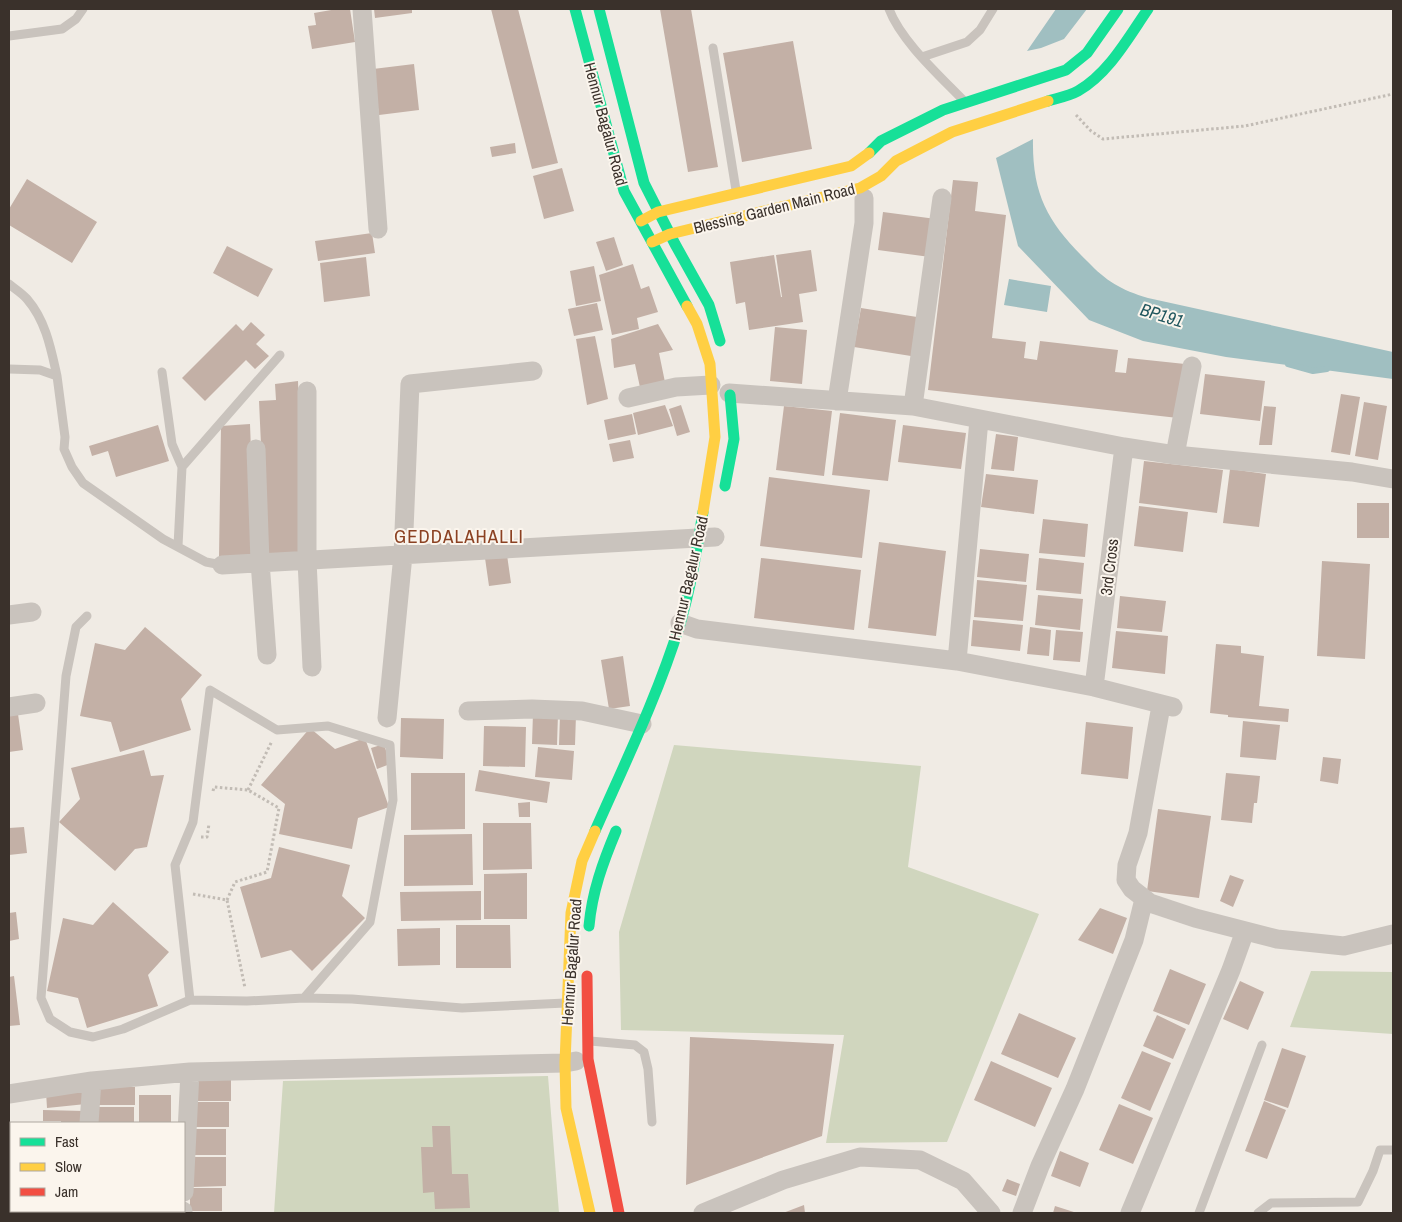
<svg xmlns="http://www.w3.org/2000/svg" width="1402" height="1222" viewBox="0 0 1402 1222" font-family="'Archivo Narrow',sans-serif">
  <rect width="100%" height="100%" fill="#f0ebe4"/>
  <!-- green -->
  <path fill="#d0d6be" d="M674 745 921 766 908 867 1039 914 947 1142 826 1143 844 1035 621 1030 619 932Z
    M1311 971 1393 972V1034L1290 1027Z
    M548 1076 559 1213H274L283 1081Z"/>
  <!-- water -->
  <path fill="#a0bfc1" d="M1056 9H1087L1064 39 1041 48 1027 51Z
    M1033 139C1032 195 1048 223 1087 261 1106 281 1121 290 1148 298L1393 352V379L1226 357 1143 341 1089 320 1018 246 996 158Z
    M1009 279 1051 286 1047 312 1004 305Z"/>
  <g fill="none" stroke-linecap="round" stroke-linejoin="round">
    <!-- stream -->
    <path stroke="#a0bfc1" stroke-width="6" d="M1288 364 1313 371 1327 369"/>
  </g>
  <!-- building -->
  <path fill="#c3b0a6" d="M337 9H350L355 42 312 49 308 26 316 25 314 13Z
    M374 9H412V13L375 18Z
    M491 9H518L558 163 532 169Z
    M660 9H691L718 167 688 172Z
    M793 41 812 149 742 162 723 53Z
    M414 64 419 110 379 115 373 69Z
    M515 143 516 153 492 157 490 147Z
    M562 168 574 211 544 219 533 176Z
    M27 179 97 222 72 263 9 225V209Z
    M953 180 978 182 975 211 1006 215 992 338 1026 342 1024 358 1037 360 1040 341 1118 350 1115 372 1126 373 1128 358 1185 364 1178 418 928 390Z
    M883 212 936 219 930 257 878 250Z
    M372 233 375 253 318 261 315 241Z
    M614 237 623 265 606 271 596 242Z
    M227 246 273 269 258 297 213 273Z
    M811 250 817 291 799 294 803 322 749 330 745 302 736 304 730 262 774 255 781 297H782L776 255Z
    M366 257 370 296 324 302 320 263Z
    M633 264 641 289 649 286 658 312 637 318 639 329 612 335 599 275Z
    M594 266 601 301 576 306 570 271Z
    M597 303 603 330 574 336 568 309Z
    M861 308 917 317 911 356 854 347Z
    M251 322 265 335 256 344 269 356 255 369 246 360 205 401 182 378 236 324 243 331Z
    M658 324 673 350 659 353 666 387 641 392 635 364 614 368 611 339Z
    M775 327 807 330 802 384 770 381Z
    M595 336 608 399 587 405 576 339Z
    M1205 374 1265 381 1260 421 1200 414Z
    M298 381 304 556 266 555 259 401 276 400 275 384Z
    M1341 394 1360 397 1350 455 1331 452Z
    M1364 402 1387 406 1378 460 1355 456Z
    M665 405 673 426 638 435 633 413Z
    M681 405 690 432 677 436 669 409Z
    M784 406 832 411 824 476 776 470Z
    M1264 406 1276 407 1272 445H1259Z
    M840 413 896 420 888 481 832 475Z
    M632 414 636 434 608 440 604 420Z
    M250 424 255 558H219L221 426Z
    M158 425 169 461 116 477 108 451 92 456 89 446Z
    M903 425 966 433 961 469 898 462Z
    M996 434 1018 437 1014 471 991 469Z
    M630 440 634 458 613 462 609 444Z
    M1144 461 1223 470 1217 513 1139 503Z
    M1230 469 1266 474 1259 527 1223 523Z
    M986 474 1038 480 1034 514 981 507Z
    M769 477 870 490 862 558 760 546Z
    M1357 503H1389V538H1357Z
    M1139 506 1188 512 1183 552 1134 546Z
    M1043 519 1088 524 1085 557 1039 553Z
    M879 542 946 551 936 636 868 628Z
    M980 549 1029 554 1026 582 977 577Z
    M507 555 511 583 489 586 485 558Z
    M761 558 861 570 854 630 754 618Z
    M1039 558 1084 563 1081 594 1036 590Z
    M1322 561 1370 564 1365 659 1317 656Z
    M977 580 1027 585 1023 621 974 617Z
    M1038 595 1083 599 1080 630 1035 625Z
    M1120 596 1166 601 1162 632 1117 628Z
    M973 620 1023 625 1020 651 971 646Z
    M145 627 202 675 181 699 191 730 120 752 111 722 80 716 95 643 125 650Z
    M1030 627 1051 630 1049 656 1027 654Z
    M1056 630 1083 632 1080 662 1053 660Z
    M1116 631 1168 636 1165 674 1112 668Z
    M1216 644 1241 646V653L1264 656 1259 706 1289 709 1288 722 1228 717V715L1210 713Z
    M623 656 630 706 609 709 601 660Z
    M533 713 558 714 557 745 532 744Z
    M18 714 23 750 9 752V715Z
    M560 715H576L575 745H559Z
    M401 718 444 719 443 759 400 757Z
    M1243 721 1280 725 1276 760 1240 757Z
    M1086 722 1133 727 1128 779 1081 774Z
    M484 726 526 727 525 767 483 766Z
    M310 728 335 749 365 738 389 807 358 818 352 849 279 834 285 804 261 785Z
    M384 744 390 764 377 769 371 748Z
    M538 747 574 751 572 780 535 777Z
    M144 750 151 776 164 775 147 847 135 849 115 871 59 822 80 799 71 768Z
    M1323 757 1341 759 1338 784 1320 781Z
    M479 770 550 782 547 803 475 791Z
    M411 773H465V829L411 830Z
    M1226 773 1260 776 1257 803H1254L1252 823 1221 820Z
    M530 802V817H519L518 803Z
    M1158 809 1211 816 1199 898 1147 891Z
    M483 823H531L532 869 483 870Z
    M24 827 27 853 9 855V828Z
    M472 834 473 885 404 886V835Z
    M279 847 350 865 342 896 365 918 312 971 291 950 261 958 240 887 271 878Z
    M527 873V919H484V874Z
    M1230 875 1244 880 1233 907 1220 901Z
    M481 891V920L401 921 400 892Z
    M113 902 169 952 148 975 158 1006 87 1028 78 998 47 991 63 918 93 925Z
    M1100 908 1127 918 1113 954 1078 940Z
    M16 912 19 939 9 941V913Z
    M456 925H510L511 968H456Z
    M440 928V965L398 966 397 929Z
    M1170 969 1206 984 1189 1025 1153 1011Z
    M14 976 20 1025 9 1026V977Z
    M1240 981 1264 992 1248 1030 1223 1019Z
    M1019 1013 1076 1038 1058 1078 1001 1054Z
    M1157 1015 1186 1029 1173 1059 1143 1046Z
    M690 1037 834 1044 822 1136 686 1185Z
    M1282 1048 1306 1056 1288 1108 1264 1100Z
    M1142 1051 1171 1063 1150 1111 1121 1098Z
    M991 1061 1052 1088 1035 1127 974 1100Z
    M198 1076H231V1101H198Z
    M98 1087H135V1105H98Z
    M85 1088 86 1104 47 1108 46 1092Z
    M139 1095H171V1123H139Z
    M1264 1101 1286 1110 1267 1159 1245 1151Z
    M196 1102H229V1127H196Z
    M1119 1104 1153 1118 1133 1164 1099 1150Z
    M98 1107H134V1123H98Z
    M43 1110 85 1111V1123H61V1121H43Z
    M432 1126H450L452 1174H468L470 1208 435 1209 434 1192 423 1193 421 1147H433Z
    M194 1129H226V1155H194Z
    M1060 1151 1089 1163 1080 1187 1051 1176Z
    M193 1157H226V1186L193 1187Z
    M1007 1179 1020 1184 1016 1196 1002 1191Z
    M9 1186H11V1212H9Z
    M190 1188H222V1211H190Z
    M804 1205 805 1213H783Z
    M1055 1206 1077 1213H1053Z
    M92 1211H126V1213H92Z"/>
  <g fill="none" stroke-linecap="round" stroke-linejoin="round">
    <!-- path -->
    <path stroke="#c2bcb5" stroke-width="3" stroke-dasharray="2.5 2.5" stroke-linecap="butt" d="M1076 115 1091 131 1103 139 1245 126 1393 94
      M248 790 272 741
      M213 791 214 787 248 790 279 808 267 872 235 882 227 900
      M201 837H207L209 824
      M193 894 227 900 245 988"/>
    <!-- lane -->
    <path stroke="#c9c3bd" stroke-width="9" d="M889 9C901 41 940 76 964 101
      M9 36 62 29 76 19 83 9
      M713 48 736 190
      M922 57 967 42 980 30 993 9
      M9 284C15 289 22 293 27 299 46 321 51 349 57 376
      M9 369 40 370 57 376 65 437 64 449 72 467 83 483 163 539 206 562 222 565
      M162 372 172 444 182 467
      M178 546 182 467 280 355
      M87 616 76 627 66 676 41 998 50 1019 70 1032 93 1037 123 1029 190 1000
      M304 998 370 922 393 800 390 745 328 726 277 730 210 690 193 822 175 865 190 1000 247 1001 304 998 352 999 462 1008 565 1003
      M590 1041 635 1045 644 1052 648 1069 652 1122
      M1199 1213 1262 1045
      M1258 1213 1271 1203 1358 1202 1373 1171 1380 1150H1393"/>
    <!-- street -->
    <path stroke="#c9c3bd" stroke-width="19" d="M362 9 378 229
      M307 391V560L312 667
      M729 393 913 406 1124 447 1175 455 1352 472 1393 479
      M628 398 676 387 711 385
      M837 401 864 223V198
      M913 406 942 198
      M256 449 260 562 267 655
      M1175 455 1192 366
      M222 565 715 537
      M9 615 32 612
      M680 623 697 629 957 661 1094 687 1173 707
      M957 661 979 420
      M1094 687 1124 447
      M1161 706 1138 833 1127 865 1126 880 1132 889 1150 903 1195 918 1277 939 1344 946 1393 934
      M9 707 36 703
      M468 711 532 709 582 711 642 724
      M387 718 403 555 410 384 533 371
      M9 1094 92 1081 190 1072 565 1063 576 1061
      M89 1123 92 1081
      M184 1192 190 1072
      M83 1213V1211
      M183 1213V1211
      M703 1213 783 1180 860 1157 920 1160 963 1181 991 1213
      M1022 1213 1040 1166 1075 1089 1134 940 1144 899
      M1130 1213 1231 970 1245 931"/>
    <!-- fast -->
    <path stroke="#16e098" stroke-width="11" d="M575 9 624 191 687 306
      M599 9 644 183 675 244 709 305 720 341
      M1048 101C1058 98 1069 96 1078 91 1109 73 1128 38 1148 9
      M869 153 881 141 943 110 1066 70 1087 53 1118 9
      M725 486 734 439 730 395
      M595 831C625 763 658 695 680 624 691 587 697 549 703 512
      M589 926C592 892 603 862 616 831"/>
    <!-- slow -->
    <path stroke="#ffcf43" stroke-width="11" d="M641 221 658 212 851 166 869 153
      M652 242 670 234 860 188 881 176 896 161 952 132 1048 101
      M687 306 697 324 710 364 715 437 703 512
      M590 1213 566 1108 565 1063 571 913 582 861 595 831"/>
    <!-- jam -->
    <path stroke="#f24e42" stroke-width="11" d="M587 976 588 1059 619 1213"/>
  </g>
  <g text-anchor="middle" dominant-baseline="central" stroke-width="4" stroke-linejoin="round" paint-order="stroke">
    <!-- street labels -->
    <g font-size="16" fill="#3a312b" stroke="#fbf5ed">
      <text transform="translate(606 124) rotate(75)">Hennur Bagalur Road</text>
      <text transform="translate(774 208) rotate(-14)">Blessing Garden Main Road</text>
      <text transform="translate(1109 567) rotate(-83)">3rd Cross</text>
      <text transform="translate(688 578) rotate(-77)">Hennur Bagalur Road</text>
      <text transform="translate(571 962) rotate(-86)">Hennur Bagalur Road</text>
    </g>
    <!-- water labels -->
    <g font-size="18" font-style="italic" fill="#1f555d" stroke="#fbf5ed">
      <text transform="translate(1162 315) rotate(17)">BP191</text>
    </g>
    <!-- quarter labels -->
    <g font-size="19" letter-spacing="1" fill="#8b4122" stroke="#fbf5ed">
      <text x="459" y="536">GEDDALAHALLI</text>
    </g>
  </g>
  <!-- border -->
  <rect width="1402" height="1222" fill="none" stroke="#3a312b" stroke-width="20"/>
  <!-- legend -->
  <rect x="10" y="1122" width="175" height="90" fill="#fbf5ed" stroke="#aea79f"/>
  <rect x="20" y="1138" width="25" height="8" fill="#16e098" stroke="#aea79f"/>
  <text x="55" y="1147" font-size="15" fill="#3a312b">Fast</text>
  <rect x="20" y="1163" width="25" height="8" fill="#ffcf43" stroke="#aea79f"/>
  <text x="55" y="1172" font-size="15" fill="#3a312b">Slow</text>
  <rect x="20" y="1188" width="25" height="8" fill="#f24e42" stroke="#aea79f"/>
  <text x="55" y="1197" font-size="15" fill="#3a312b">Jam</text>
</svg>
